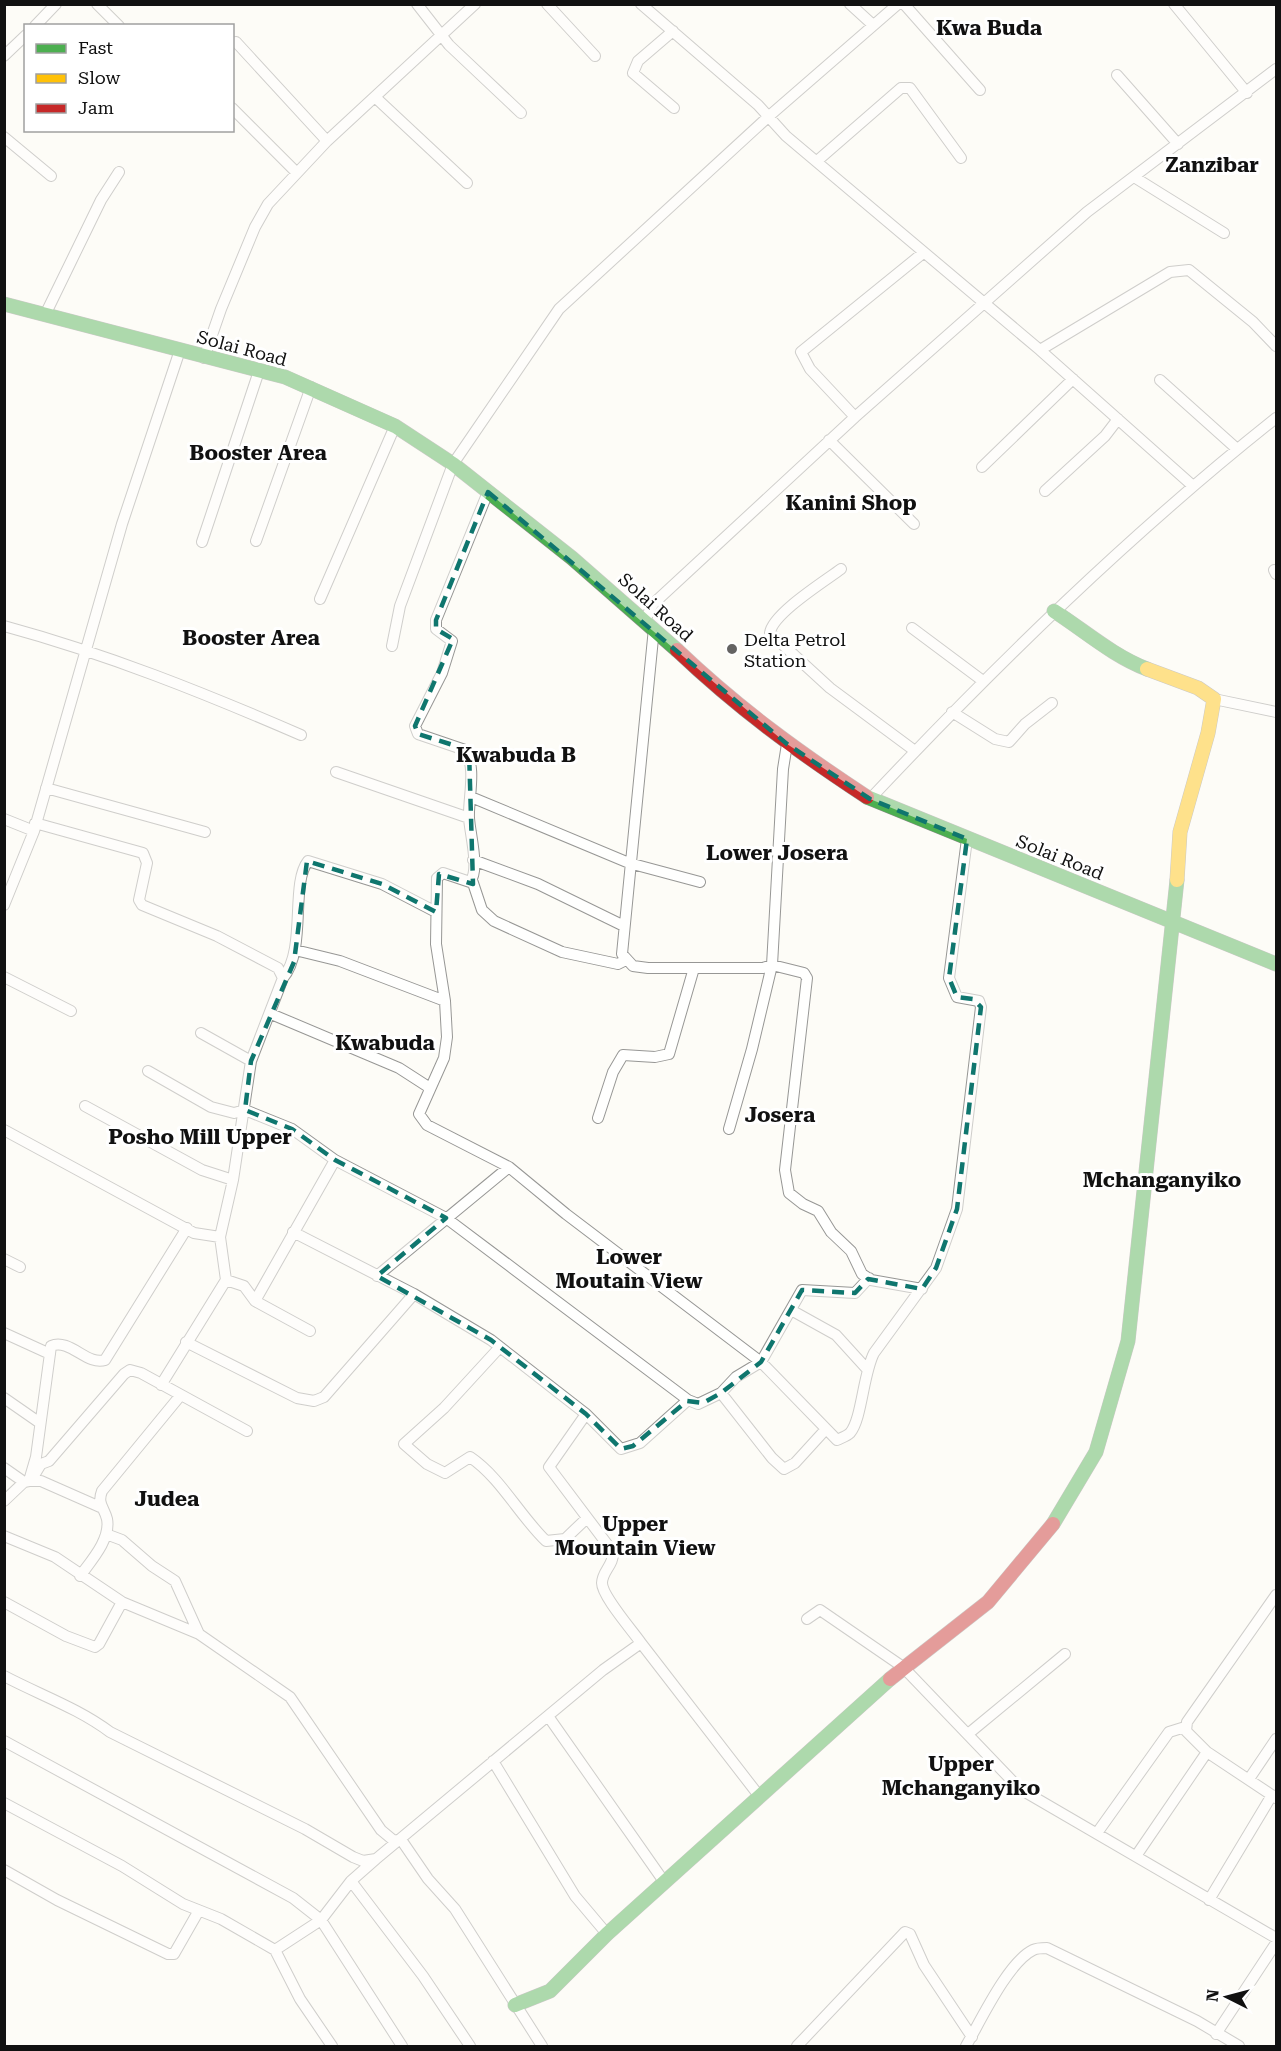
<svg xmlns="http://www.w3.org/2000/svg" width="1281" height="2051" viewBox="0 0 1281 2051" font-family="'Roboto Serif',serif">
  <rect width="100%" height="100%" fill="#fdfcf7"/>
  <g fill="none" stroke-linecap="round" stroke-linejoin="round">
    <defs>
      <path id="street" d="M97 4 119 26
        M417 4 449 45 521 113
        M547 4 595 56
        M641 4 758 105 786 136 1040 350 1193 486
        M850 4 873 25
        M904 4 980 90
        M1174 4 1247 93
        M35 26 56 4
        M673 31 638 61 633 73 674 108
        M236 42 327 141
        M4 56 26 35
        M1117 75 1178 144
        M376 98 467 183
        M232 108 297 173
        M4 137 51 176
        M817 161 901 88H910L961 158
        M1134 177 1224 233
        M45 315 101 200 119 172
        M1040 350 1170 272 1189 270 1253 322 1276 346
        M204 358 221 309 255 227 268 204 327 141 475 4
        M1160 380 1237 449
        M855 417 810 369 801 352 923 253
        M829 440 914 524
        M982 467 1073 379
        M1045 491 1105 436 1118 419
        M488 492 436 620V629L452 641 442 673 415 726 418 734 465 750C477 768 468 798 469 818 470 834 480 870 470 882L443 873 437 878 436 944 445 1001 447 1037 444 1058 419 1114 427 1125 509 1167 566 1214 761 1362 802 1290 855 1293 869 1278
        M256 541 311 387
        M202 542 259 371
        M841 569C825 581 772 614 770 633L830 688 915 751
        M1274 570 1276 574
        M320 599 395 426
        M645 620 653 604 855 417 1087 212 1276 69
        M4 626C107 654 204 693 301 735
        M654 628 622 954 633 966 648 968H763L772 965 804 973 807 978 785 1170 789 1193 803 1204 818 1211 831 1232 851 1251 862 1274 871 1280 922 1289
        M912 628 983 681
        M392 646 400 606 453 464 559 309 768 117 898 4
        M1214 699 1276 712
        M952 712 995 739 1009 742 1025 724 1052 703
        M336 772 469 818
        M46 788 205 832
        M471 797 629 863 700 882
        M870 799C997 664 1130 534 1276 418
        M4 819 34 831
        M35 823 143 853 147 863 139 900 142 905 217 936 278 968 283 978 251 1061 233 1180 220 1237 226 1280 161 1385
        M473 860 538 884 624 926
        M472 880 482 910 494 921 562 952 618 964 626 960
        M4 905 34 831 122 524 180 350
        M295 950 340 961 445 1001
        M4 977 71 1011
        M283 978C307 949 290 884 308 861L382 884 436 912
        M271 1014 399 1068 430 1088
        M201 1033 251 1061
        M148 1071 211 1107 234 1113 245 1110 292 1129 335 1160 446 1218 688 1400 698 1404 721 1393 736 1377 761 1362 837 1440C841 1438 847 1436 850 1433 862 1419 863 1374 874 1353L936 1268 957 1209 981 1007 979 1001 957 997 949 978 967 839
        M85 1106 202 1170 233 1180
        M598 1118 613 1072 623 1055 655 1057 669 1054 694 968
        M729 1129 752 1049 772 965 783 769 787 744
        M4 1130 194 1233 220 1237
        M293 1232 414 1294 491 1340 586 1414 621 1449 640 1443 688 1400
        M4 1259 20 1267
        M377 1276 509 1167
        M226 1280 244 1286 255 1301 310 1331
        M255 1301 335 1160
        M791 1310 836 1335 866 1368
        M4 1333 50 1354
        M186 1342 297 1398 314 1401 324 1397 414 1294
        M500 1347 444 1408 404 1444 427 1464 445 1473 470 1457C501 1478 519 1515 546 1541L565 1539 587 1518
        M721 1393 772 1458 784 1469 795 1463 826 1429
        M4 1398 40 1423
        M4 1468 24 1482
        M35 1474 41 1464 49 1461 124 1374 130 1370 141 1373 247 1431
        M29 1481H41L100 1507
        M4 1501 24 1482 29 1481 36 1457 51 1346C70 1338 87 1366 105 1360L187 1228
        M106 1534 122 1540 152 1566 175 1581 199 1634
        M4 1536 55 1557 122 1602 199 1634 290 1697 381 1830 393 1840 402 1841 428 1879 455 1909 542 2046
        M80 1576C91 1561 111 1539 107 1519 104 1507 97 1504 102 1491L180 1396
        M4 1602 66 1636 95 1647 99 1644 122 1602
        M807 1619 820 1610 903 1667 1020 1789 1276 1938
        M641 1643 760 1797
        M4 1676C40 1695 78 1708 110 1732L305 1829 353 1857 363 1861 376 1859
        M548 1716 665 1883
        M968 1734 1065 1654
        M4 1741 293 1898 321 1920 402 2046
        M1207 1752 1276 1798
        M493 1761 575 1896 607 1934
        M1249 1779 1276 1739
        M4 1803 122 1866 183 1904 221 1919 275 1950 321 1920 351 1881 376 1859 603 1670 641 1643C632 1630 602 1596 602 1583 602 1571 614 1565 613 1552L549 1467 586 1414
        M1097 1833 1169 1732 1185 1727
        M1136 1856 1207 1752 1186 1731 1187 1722 1276 1595
        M4 1870 57 1900 168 1954H174L198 1912
        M351 1881 423 1976 470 2046
        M1209 1900 1272 1795
        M275 1950 300 1999 332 2046
        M1216 2034 1276 1943
        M797 2046 905 1932 910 1934 924 1965 972 2037
        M966 2046C980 2022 1008 1962 1033 1950 1037 1948 1043 1948 1047 1948L1197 2021 1239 2046"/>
      <path id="fast" d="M4 304 285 377 395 426 453 464 572 558 677 650
        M1054 611C1085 631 1113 656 1147 669
        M867 797 1276 964
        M1053 1524 1096 1452 1128 1341 1177 880
        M515 2005 550 1991 607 1934 890 1679"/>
      <path id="slow" d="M1147 669 1198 688 1214 699 1208 733 1180 832 1177 880"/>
      <path id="jam" d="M677 650C738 708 797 751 867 797
        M890 1679 988 1602 1053 1524"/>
    </defs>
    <!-- street casing -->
    <use href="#street" stroke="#979795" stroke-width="12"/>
    <!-- fast casing -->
    <use href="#fast" stroke="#8e8d8b" stroke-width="15"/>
    <!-- slow casing -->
    <use href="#slow" stroke="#8e8d8b" stroke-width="15"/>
    <!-- jam casing -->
    <use href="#jam" stroke="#8e8d8b" stroke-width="15"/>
    <!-- street -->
    <use href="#street" stroke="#fffffe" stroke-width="10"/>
    <!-- fast -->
    <use href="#fast" stroke="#4caf50" stroke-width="14"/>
    <!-- slow -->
    <use href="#slow" stroke="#ffc107" stroke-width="14"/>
    <!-- jam -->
    <use href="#jam" stroke="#c62828" stroke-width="14"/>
  </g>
  <!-- marked area -->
  <path d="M0 0H1281V2051H0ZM488 492 787 744 870 799 967 839 949 978 957 997 973 999 981 1007 957 1209 936 1268 922 1289 868 1279 855 1293 802 1290 761 1362 721 1393 703 1403 687 1401 633 1446 621 1449 586 1414 491 1340 377 1276 446 1218 335 1160 292 1129 245 1110 251 1061 294 962 307 861 382 884 436 912 439 874 473 884 469 750 418 734 415 726 453 639 436 629V620Z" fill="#fdfcf7" fill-opacity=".55" fill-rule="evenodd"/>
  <path fill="none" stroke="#0f766e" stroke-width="4.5" stroke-dasharray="12 8" stroke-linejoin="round" d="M488 492 787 744 870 799 967 839 949 978 957 997 973 999 981 1007 957 1209 936 1268 922 1289 868 1279 855 1293 802 1290 761 1362 721 1393 703 1403 687 1401 633 1446 621 1449 586 1414 491 1340 377 1276 446 1218 335 1160 292 1129 245 1110 251 1061 294 962 307 861 382 884 436 912 439 874 473 884 469 750 418 734 415 726 453 639 436 629V620Z"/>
  <!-- markers -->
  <circle fill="#646362" stroke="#fff" stroke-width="2" cx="732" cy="649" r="6"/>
  <g text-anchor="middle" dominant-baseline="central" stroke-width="6" stroke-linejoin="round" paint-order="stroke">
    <!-- street labels -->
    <g font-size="18" fill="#111" stroke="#fff">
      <text transform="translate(242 348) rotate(15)">Solai Road</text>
      <text transform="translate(656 607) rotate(42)">Solai Road</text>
      <text transform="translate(1060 857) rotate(22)">Solai Road</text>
    </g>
    <!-- poi labels -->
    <g font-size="18" fill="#111" stroke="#fff" text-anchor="start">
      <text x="744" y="639">Delta Petrol<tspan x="744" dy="21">Station</tspan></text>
    </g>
    <!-- quarter labels -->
    <g font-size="21" font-weight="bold" fill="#111" stroke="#fff">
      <text x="989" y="28">Kwa Buda</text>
      <text x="1212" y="165">Zanzibar</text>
      <text x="258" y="453">Booster Area</text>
      <text x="851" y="503">Kanini Shop</text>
      <text x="251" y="638">Booster Area</text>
      <text x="516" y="755">Kwabuda B</text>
      <text x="777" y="853">Lower Josera</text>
      <text x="385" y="1043">Kwabuda</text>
      <text x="780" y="1115">Josera</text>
      <text x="200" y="1137">Posho Mill Upper</text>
      <text x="1162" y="1180">Mchanganyiko</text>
      <text x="629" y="1257">Lower<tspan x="629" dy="24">Moutain View</tspan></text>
      <text x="167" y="1499">Judea</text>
      <text x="635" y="1524">Upper<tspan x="635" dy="24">Mountain View</tspan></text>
      <text x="961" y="1764">Upper<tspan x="961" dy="24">Mchanganyiko</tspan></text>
    </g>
  </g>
  <!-- border -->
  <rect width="1281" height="2051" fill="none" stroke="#111111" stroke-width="12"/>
  <!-- legend -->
  <rect x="24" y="24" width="210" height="108" fill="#ffffff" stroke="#a0a0a0" stroke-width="1.5"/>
  <rect x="36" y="44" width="30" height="9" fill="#4caf50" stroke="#a0a0a0" stroke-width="1.5"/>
  <text x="78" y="54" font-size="18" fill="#111111">Fast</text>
  <rect x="36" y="74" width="30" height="9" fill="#ffc107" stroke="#a0a0a0" stroke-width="1.5"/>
  <text x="78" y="84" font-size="18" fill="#111111">Slow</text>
  <rect x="36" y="104" width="30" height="9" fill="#c62828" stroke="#a0a0a0" stroke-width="1.5"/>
  <text x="78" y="114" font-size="18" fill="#111111">Jam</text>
  <!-- north arrow -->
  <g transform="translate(1227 1997) rotate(276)" stroke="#ffffff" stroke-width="4.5" paint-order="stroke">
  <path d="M0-4.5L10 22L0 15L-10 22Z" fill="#111111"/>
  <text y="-9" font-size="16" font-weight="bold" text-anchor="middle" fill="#111111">N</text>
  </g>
</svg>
